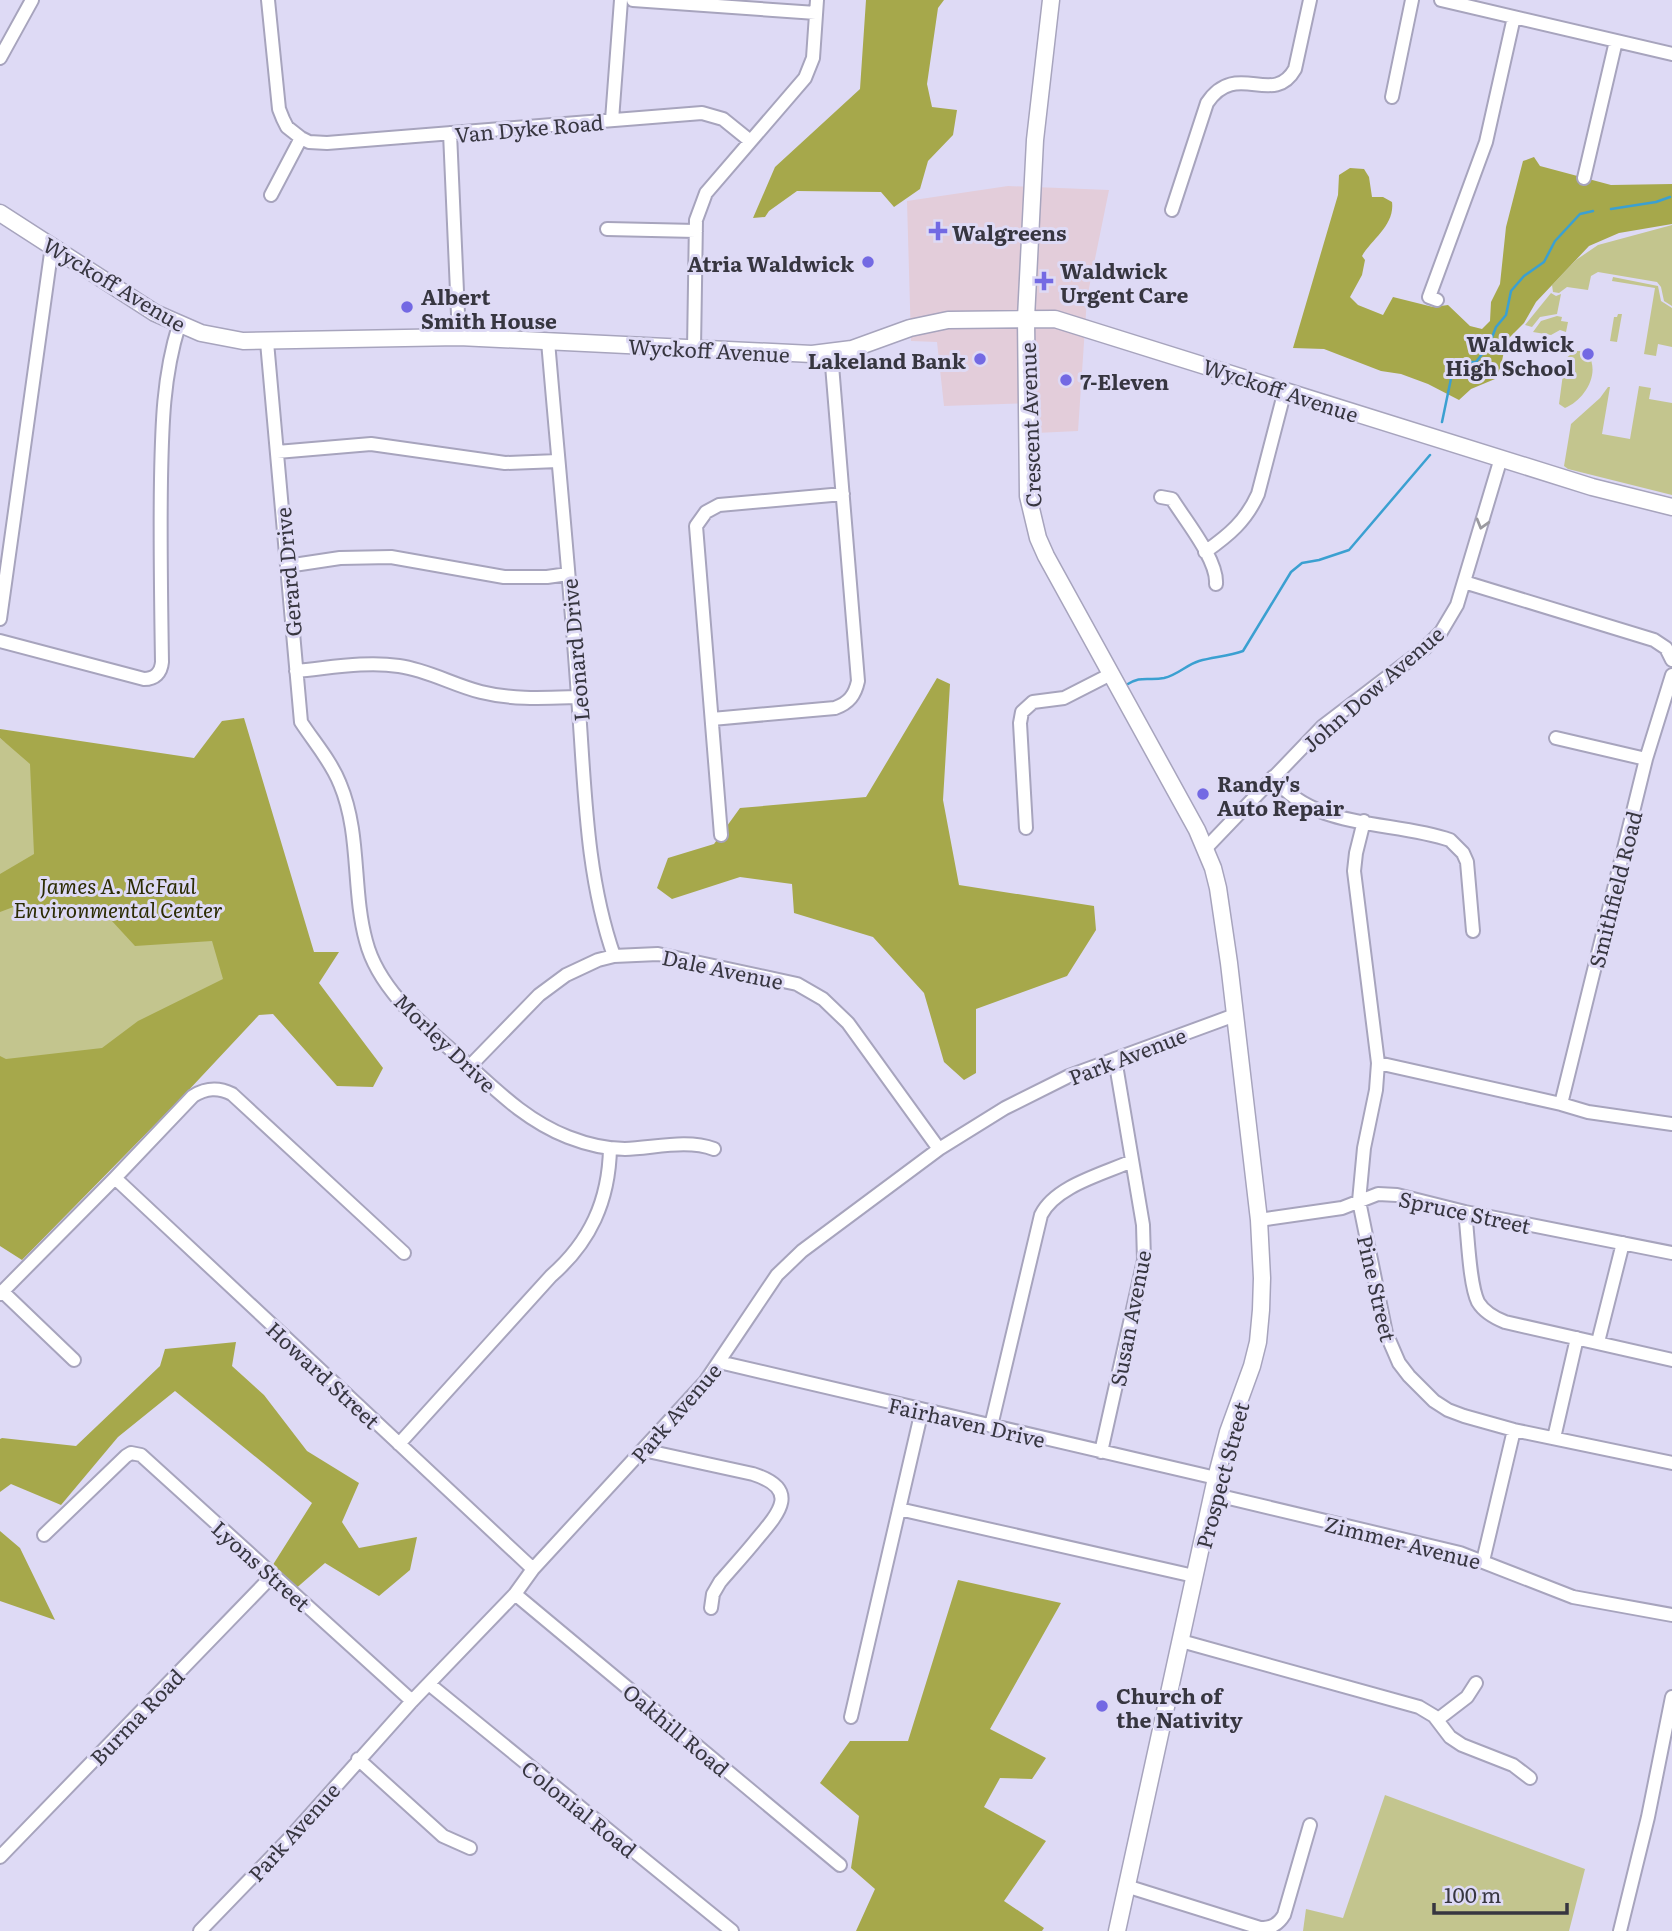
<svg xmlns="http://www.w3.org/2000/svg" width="1672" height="1931" viewBox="0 0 1672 1931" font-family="Literata,serif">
  <rect width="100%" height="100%" fill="#dedaf5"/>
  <!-- commercial -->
  <path fill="#e3cdda" d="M1008 186 1109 190 1087 298 1078 431 1036 433 1034 403 944 406 937 342 911 341 907 201Z"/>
  <!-- green -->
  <path fill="#c3c58e" d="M1672 225V306L1664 301 1661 287 1657 282 1598 272 1591 276 1588 290 1567 287 1559 293 1553 292 1552 285 1576 260 1598 245Z
    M1613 277 1658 286 1661 301 1672 308V347L1658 344 1656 356 1644 354 1655 288 1612 281Z
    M1551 293 1556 296 1561 294 1557 314 1540 317 1532 327 1525 325Z
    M1618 314H1622L1617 342 1610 341 1614 317H1617Z
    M1557 316 1562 317 1561 321 1568 322 1566 332 1560 330 1551 335 1533 332 1541 321Z
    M1575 351H1581L1588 354C1601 374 1584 400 1565 408L1559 404 1565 359Z
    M1639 386 1651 388 1649 399 1672 403V495L1568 469 1564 466 1571 424 1600 398 1608 387H1610L1602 434 1630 439Z
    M0 738 5 742 233 785 226 1015 0 1128Z
    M1385 1795 1585 1869 1569 1931H1303L1306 1909 1343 1918Z"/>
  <!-- forest -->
  <path fill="#a6a84b" d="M866 0H944L938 8 927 84 932 107 957 110 953 135 928 161 920 189 894 207 881 192 797 191 769 211 765 217 753 218 775 167 860 89Z
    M1534 157 1540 166 1611 185 1672 184V224L1619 233 1589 246 1536 302 1524 323 1506 341 1501 366 1495 379 1471 389 1459 400 1428 384 1401 374 1381 371 1324 349 1293 348 1338 195 1339 175 1350 168 1364 169 1369 177 1372 197H1383L1392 202C1395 225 1372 239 1362 256L1365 260 1362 275 1350 297 1358 305 1383 315 1393 297 1433 307 1448 305 1470 326 1482 329 1490 321 1491 302 1500 284 1506 227 1523 161Z
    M937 678 950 684 943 800 959 885 1094 906 1096 930 1067 976 976 1009V1073L964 1080 944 1062 924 993 873 937 794 913 792 884 740 877 672 899 657 888 668 858 714 844 740 808 866 797Z
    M244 718 314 952H339L319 983 383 1068 373 1087 337 1086 273 1014 259 1015 186 1093 22 1260 0 1246V1056L6 1059 102 1048 138 1021 223 979 212 941 135 946 111 920 24 903 0 912V874L34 854 30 764 0 738V729L194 758 222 721Z
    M236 1342 232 1366 264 1395 307 1451 359 1483 342 1522 359 1548 417 1537 410 1570 379 1596 325 1563 293 1591 269 1571 312 1503 175 1391 118 1437 61 1505 11 1484 0 1492V1439L2 1438 76 1446 160 1366 165 1349Z
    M0 1531 20 1548 55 1620 0 1601Z
    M958 1580 1061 1603 990 1729 1046 1758 1032 1779 1000 1778 984 1807 1046 1841 1004 1901 1044 1928 1042 1931H856L875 1889 851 1868 859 1816 820 1783 850 1741H908Z"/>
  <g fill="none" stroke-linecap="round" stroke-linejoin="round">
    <!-- stream -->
    <path stroke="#3ba0d1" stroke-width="2.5" d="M1611 209 1656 202 1670 197
      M1442 422 1453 369 1460 362H1476L1489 345 1496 327 1506 315 1511 291 1524 276 1544 262 1555 241 1580 214 1593 211
      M1126 685C1141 675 1148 681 1164 678 1178 675 1186 665 1199 661 1214 657 1229 656 1243 651L1291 572 1302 563 1319 560 1349 550 1430 455"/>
    <defs>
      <path id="minor" d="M268 0 279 109 283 119 287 127 301 138 309 142 327 143 702 113 723 119 749 140
        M633 0 816 13
        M1441 0 1672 54
        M0 58 32 0
        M1392 97 1412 0
        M612 120 621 0
        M450 133 459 337
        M1584 178 1616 41
        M271 195 301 138
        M1172 210 1207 103C1236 59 1273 108 1295 69L1310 0
        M607 229 696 231
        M1437 300 1429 297 1486 142 1514 17
        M548 341C558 460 570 579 578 697 585 784 585 873 614 956
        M267 342 301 722C314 742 331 761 340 784 361 834 352 890 366 941 379 992 428 1029 466 1063 498 1092 527 1121 568 1137 586 1144 606 1149 625 1149 654 1148 687 1139 714 1149
        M694 349 696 220 706 193 805 78 813 58 817 0
        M277 452 371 444 505 463 558 461
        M1161 497 1172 499C1185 520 1218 560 1216 584
        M1205 552C1229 535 1246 521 1258 494L1285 390
        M287 566 340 558 391 557 504 577H547L568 574
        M1464 582 1654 640 1666 648 1672 660
        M0 619 52 246
        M0 641 144 679C155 679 161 673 162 662 161 601 160 540 161 479 162 426 163 376 179 325
        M296 671C330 668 365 661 399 666 428 670 453 685 481 692 513 700 545 698 578 697
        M712 719 835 708C849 703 855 695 858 681L831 353
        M1556 738 1646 759
        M1273 777C1315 831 1392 820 1450 840L1463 853 1467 862 1473 931
        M1364 821 1356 853 1354 871 1378 1063 1376 1090 1364 1148 1359 1201 1386 1333 1399 1363 1409 1376 1434 1401 1448 1410 1464 1416 1514 1430 1672 1463
        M1026 828 1020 723 1022 712 1033 702 1064 698 1111 674
        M721 835 696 526 706 512 719 505 843 494
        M1206 848 1323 726 1424 649 1441 632 1457 605 1501 458
        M1378 1063 1561 1104 1588 1112 1672 1124
        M470 1066 539 995 566 975 598 960 614 956 658 954 797 984 823 999 848 1023 939 1149
        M1561 1104 1646 759 1672 675
        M115 1178 533 1569
        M1465 1212C1468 1234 1469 1283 1478 1302 1484 1312 1495 1318 1505 1322L1672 1360
        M1259 1220 1342 1208 1378 1194 1397 1195 1465 1212 1672 1253
        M2 1291 74 1360
        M0 1294 115 1178 193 1096C206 1088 218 1087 232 1094L404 1253
        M1598 1342 1623 1243
        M719 1362 1216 1478
        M991 1426 1041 1215C1055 1186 1103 1174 1132 1161
        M1554 1438 1577 1338
        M399 1444 551 1276C590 1242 609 1201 610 1148
        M643 1450 753 1474C800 1489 780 1512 757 1539 745 1554 732 1568 720 1582L713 1594 711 1608
        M1101 1452 1144 1260 1143 1225 1115 1059
        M1212 1494 1460 1553 1573 1597 1672 1615
        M899 1509 1194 1576
        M44 1535 126 1456 131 1453 141 1455 412 1701
        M1483 1561 1514 1430
        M515 1594 840 1865
        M1181 1641 1419 1707 1434 1716 1450 1737 1462 1745 1513 1765 1530 1778
        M429 1684 732 1931
        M851 1717 922 1410
        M1437 1720 1467 1697 1476 1683
        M358 1759 443 1836 470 1848
        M0 1857 273 1575
        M1126 1886 1260 1928C1271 1928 1278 1925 1284 1915L1310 1825
        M200 1931 287 1841 412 1701 515 1594 533 1569 705 1382 777 1275 802 1251 939 1149 1005 1108 1069 1076 1235 1015
        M1620 1931 1648 1817 1672 1697"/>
      <path id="major" d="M1051 0 1035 140 1026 318 1028 496 1038 538 1046 556 1197 830 1213 868 1218 888 1229 963 1259 1220 1262 1278 1261 1310 1258 1342 1252 1366 1228 1432 1216 1478 1117 1931
        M0 213 155 313 201 333 243 341 459 337 812 354 852 349 910 328 948 320 1055 319 1592 487 1672 507"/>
    </defs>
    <!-- minor casing -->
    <use href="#minor" stroke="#a7a4bd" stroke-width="16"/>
    <!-- major casing -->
    <use href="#major" stroke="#a7a4bd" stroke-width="19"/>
    <!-- minor -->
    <use href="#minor" stroke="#fff" stroke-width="12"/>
    <!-- major -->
    <use href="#major" stroke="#fff" stroke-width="16"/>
  </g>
  <!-- one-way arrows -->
  <defs><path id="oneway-chevron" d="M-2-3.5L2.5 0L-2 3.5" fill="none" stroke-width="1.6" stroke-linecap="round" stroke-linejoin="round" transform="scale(1.75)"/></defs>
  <use stroke="#9b9aa0" href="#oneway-chevron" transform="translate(1482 524) rotate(106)"/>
  <!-- markers -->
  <g fill="#7369e3" stroke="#dedaf5" stroke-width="2.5">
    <path d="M934.5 220.5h7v7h7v7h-7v7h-7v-7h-7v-7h7z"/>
    <circle cx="868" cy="262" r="7"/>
    <path d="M1040.5 270.5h7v7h7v7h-7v7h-7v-7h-7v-7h7z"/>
    <circle cx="407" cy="307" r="7"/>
    <circle cx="1588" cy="354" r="7"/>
    <circle cx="980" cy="359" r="7"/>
    <circle cx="1066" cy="380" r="7"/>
    <circle cx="1203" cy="794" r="7"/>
    <circle cx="1102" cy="1706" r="7"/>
  </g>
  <g text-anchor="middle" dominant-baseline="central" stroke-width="6" stroke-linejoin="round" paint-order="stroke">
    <!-- street labels -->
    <g font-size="21" fill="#373640" stroke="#dedaf5">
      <text transform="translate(529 127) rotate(-5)">Van Dyke Road</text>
      <text transform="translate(115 283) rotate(31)">Wyckoff Avenue</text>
      <text transform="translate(709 349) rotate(3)">Wyckoff Avenue</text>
      <text transform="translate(1281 389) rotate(18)">Wyckoff Avenue</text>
      <text transform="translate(1029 425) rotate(-92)">Crescent Avenue</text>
      <text transform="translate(287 572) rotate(-95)">Gerard Drive</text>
      <text transform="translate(574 650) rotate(-95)">Leonard Drive</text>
      <text transform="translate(1372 688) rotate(-41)">John Dow Avenue</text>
      <text transform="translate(1614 889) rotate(-76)">Smithfield Road</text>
      <text transform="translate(723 968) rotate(12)">Dale Avenue</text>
      <text transform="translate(446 1042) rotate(44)">Morley Drive</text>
      <text transform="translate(1127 1055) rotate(-21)">Park Avenue</text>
      <text transform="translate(1465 1211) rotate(12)">Spruce Street</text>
      <text transform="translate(1378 1288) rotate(77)">Pine Street</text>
      <text transform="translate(1129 1318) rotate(-79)">Susan Avenue</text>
      <text transform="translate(324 1374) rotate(43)">Howard Street</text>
      <text transform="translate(675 1412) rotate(-49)">Park Avenue</text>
      <text transform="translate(967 1421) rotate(13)">Fairhaven Drive</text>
      <text transform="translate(1221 1475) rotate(-75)">Prospect Street</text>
      <text transform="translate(1403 1541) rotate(14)">Zimmer Avenue</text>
      <text transform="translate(262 1565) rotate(42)">Lyons Street</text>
      <text transform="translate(136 1716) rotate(-46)">Burma Road</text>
      <text transform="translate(677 1729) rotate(40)">Oakhill Road</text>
      <text transform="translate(580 1808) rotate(39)">Colonial Road</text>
      <text transform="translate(293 1831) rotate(-48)">Park Avenue</text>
    </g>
    <!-- poi labels -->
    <g font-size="21" font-weight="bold" fill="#373640" stroke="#dedaf5" text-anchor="start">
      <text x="952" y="231">Walgreens</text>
      <text x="854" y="262" text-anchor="end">Atria Waldwick</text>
      <text x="1060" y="269">Waldwick<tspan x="1060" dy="24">Urgent Care</tspan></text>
      <text x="421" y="295">Albert<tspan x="421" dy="24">Smith House</tspan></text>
      <text x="1574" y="342" text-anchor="end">Waldwick<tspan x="1574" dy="24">High School</tspan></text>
      <text x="966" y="359" text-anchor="end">Lakeland Bank</text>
      <text x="1080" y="380">7-Eleven</text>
      <text x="1217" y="782">Randy's<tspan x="1217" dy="24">Auto Repair</tspan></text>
      <text x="1116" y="1694">Church of<tspan x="1116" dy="24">the Nativity</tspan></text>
    </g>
    <!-- park labels -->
    <g font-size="21" font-style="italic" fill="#2c2c03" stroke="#dedaf5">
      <text x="118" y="884">James A. McFaul<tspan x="118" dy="24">Environmental Center</tspan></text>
    </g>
  </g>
  <!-- scale -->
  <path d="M1434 1903v10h133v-10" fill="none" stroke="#373640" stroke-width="3.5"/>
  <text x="1444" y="1903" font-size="21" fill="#373640" stroke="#dedaf5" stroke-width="5" paint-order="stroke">100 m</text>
</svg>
